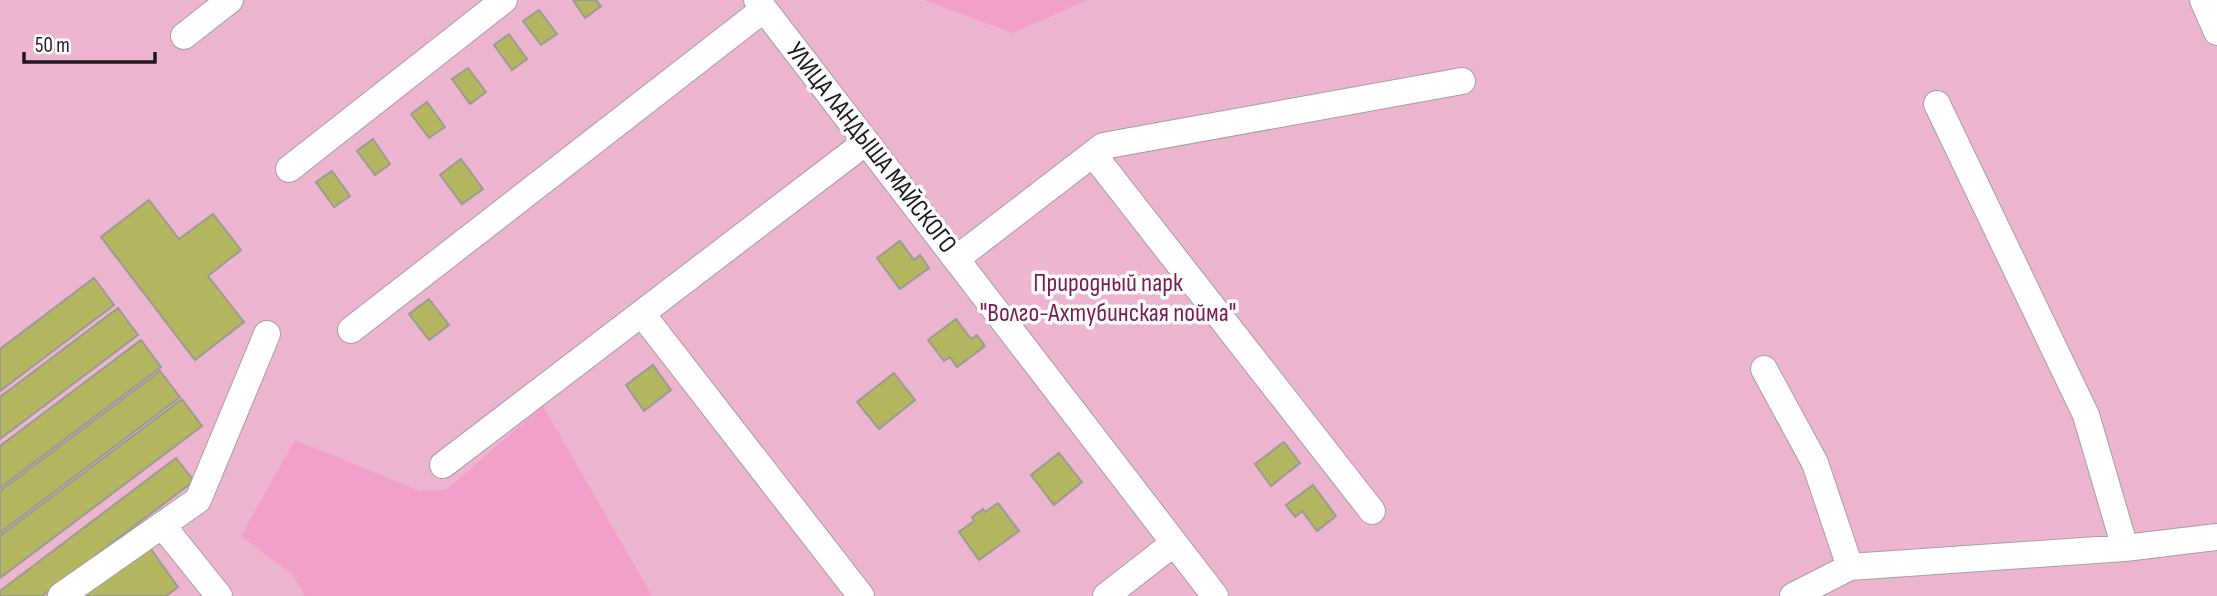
<svg xmlns="http://www.w3.org/2000/svg" width="2217" height="596" viewBox="0 0 2217 596" font-family="'Sofia Sans Condensed',sans-serif">
  <rect width="100%" height="100%" fill="#f2e8ec"/>
  <!-- green -->
  <path fill="#edb5d0" d="M0 0H2217V596H0Z"/>
  <!-- forest -->
  <path fill="#f29fc9" d="M924 0H1087L1013 33Z
    M543 406 652 596H305L293 575 241 536 295 440 420 491 446 490Z"/>
  <!-- building -->
  <path fill="#b4b75f" stroke="#9a9b92" stroke-width="2" d="M573 0H596L601 6 585 18Z
    M539 10 557 34 541 45 523 21Z
    M509 34 527 59 512 70 494 45Z
    M468 68 486 92 470 104 452 79Z
    M427 102 445 127 429 138 411 114Z
    M373 139 390 164 375 175 357 151Z
    M461 159 483 189 462 204 440 175Z
    M332 171 350 196 334 207 316 182Z
    M149 200 179 239 213 214 241 250 208 276 244 322 195 360 101 237Z
    M900 241 914 260 920 255 929 268 900 289 877 258Z
    M94 278 114 305 0 391V349Z
    M429 299 449 325 429 340 409 314Z
    M118 308 138 335 0 439V397Z
    M956 319 971 339 977 335 985 346 957 367 950 357 944 361 928 340Z
    M141 340 161 367 0 488V446Z
    M653 365 671 390 644 411 626 385Z
    M160 371 180 397 0 533V491Z
    M894 373 915 400 879 429 857 402Z
    M182 399 202 426 0 578V536Z
    M1284 442 1300 463 1271 486 1255 464Z
    M1059 453 1082 482 1054 505 1031 475Z
    M176 458 194 481 42 596H0V591Z
    M1313 485 1336 516 1317 531 1302 511 1295 517 1286 505Z
    M998 503 1019 531 979 560 959 532 974 521 972 517 983 509 985 512Z
    M148 545 178 587 166 596H76Z"/>
  <g fill="none" stroke-linecap="round" stroke-linejoin="round">
    <defs>
      <path id="minor" d="M757 0 1215 596
        M2203 0 2217 32
        M184 36 230 0
        M1937 104 2086 415 2125 548
        M1093 154 1372 511
        M289 169 504 0
        M956 259 1103 146 1462 81
        M642 314 861 596
        M351 330 764 9
        M1764 369 1815 463 1850 567
        M443 465 866 142
        M162 525 219 596
        M61 596 198 500 267 334
        M1106 596 1174 543
        M1793 596 1850 567 2125 548 2217 537"/>
    </defs>
    <!-- minor casing -->
    <use href="#minor" stroke="#a79ea2" stroke-width="28"/>
    <!-- minor -->
    <use href="#minor" stroke="#fff" stroke-width="26"/>
  </g>
  <g text-anchor="middle" dominant-baseline="central" stroke-width="7" stroke-linejoin="round" paint-order="stroke">
    <!-- street labels -->
    <g font-size="26" fill="#1e1a1c" stroke="#fff">
      <text transform="translate(871 148) rotate(52)">УЛИЦА ЛАНДЫША МАЙСКОГО</text>
    </g>
    <!-- park labels -->
    <g font-size="26" fill="#7a1b55" stroke="#fff">
      <text x="1108" y="283">Природный парк<tspan x="1108" dy="30">"Волго-Ахтубинская пойма"</tspan></text>
    </g>
  </g>
  <!-- scale -->
  <path d="M24 52v10h131v-10" fill="none" stroke="#1e1a1c" stroke-width="3.5"/>
  <text x="35" y="52" font-size="21" fill="#1e1a1c" stroke="#ffffff" stroke-width="5" paint-order="stroke">50 m</text>
</svg>
